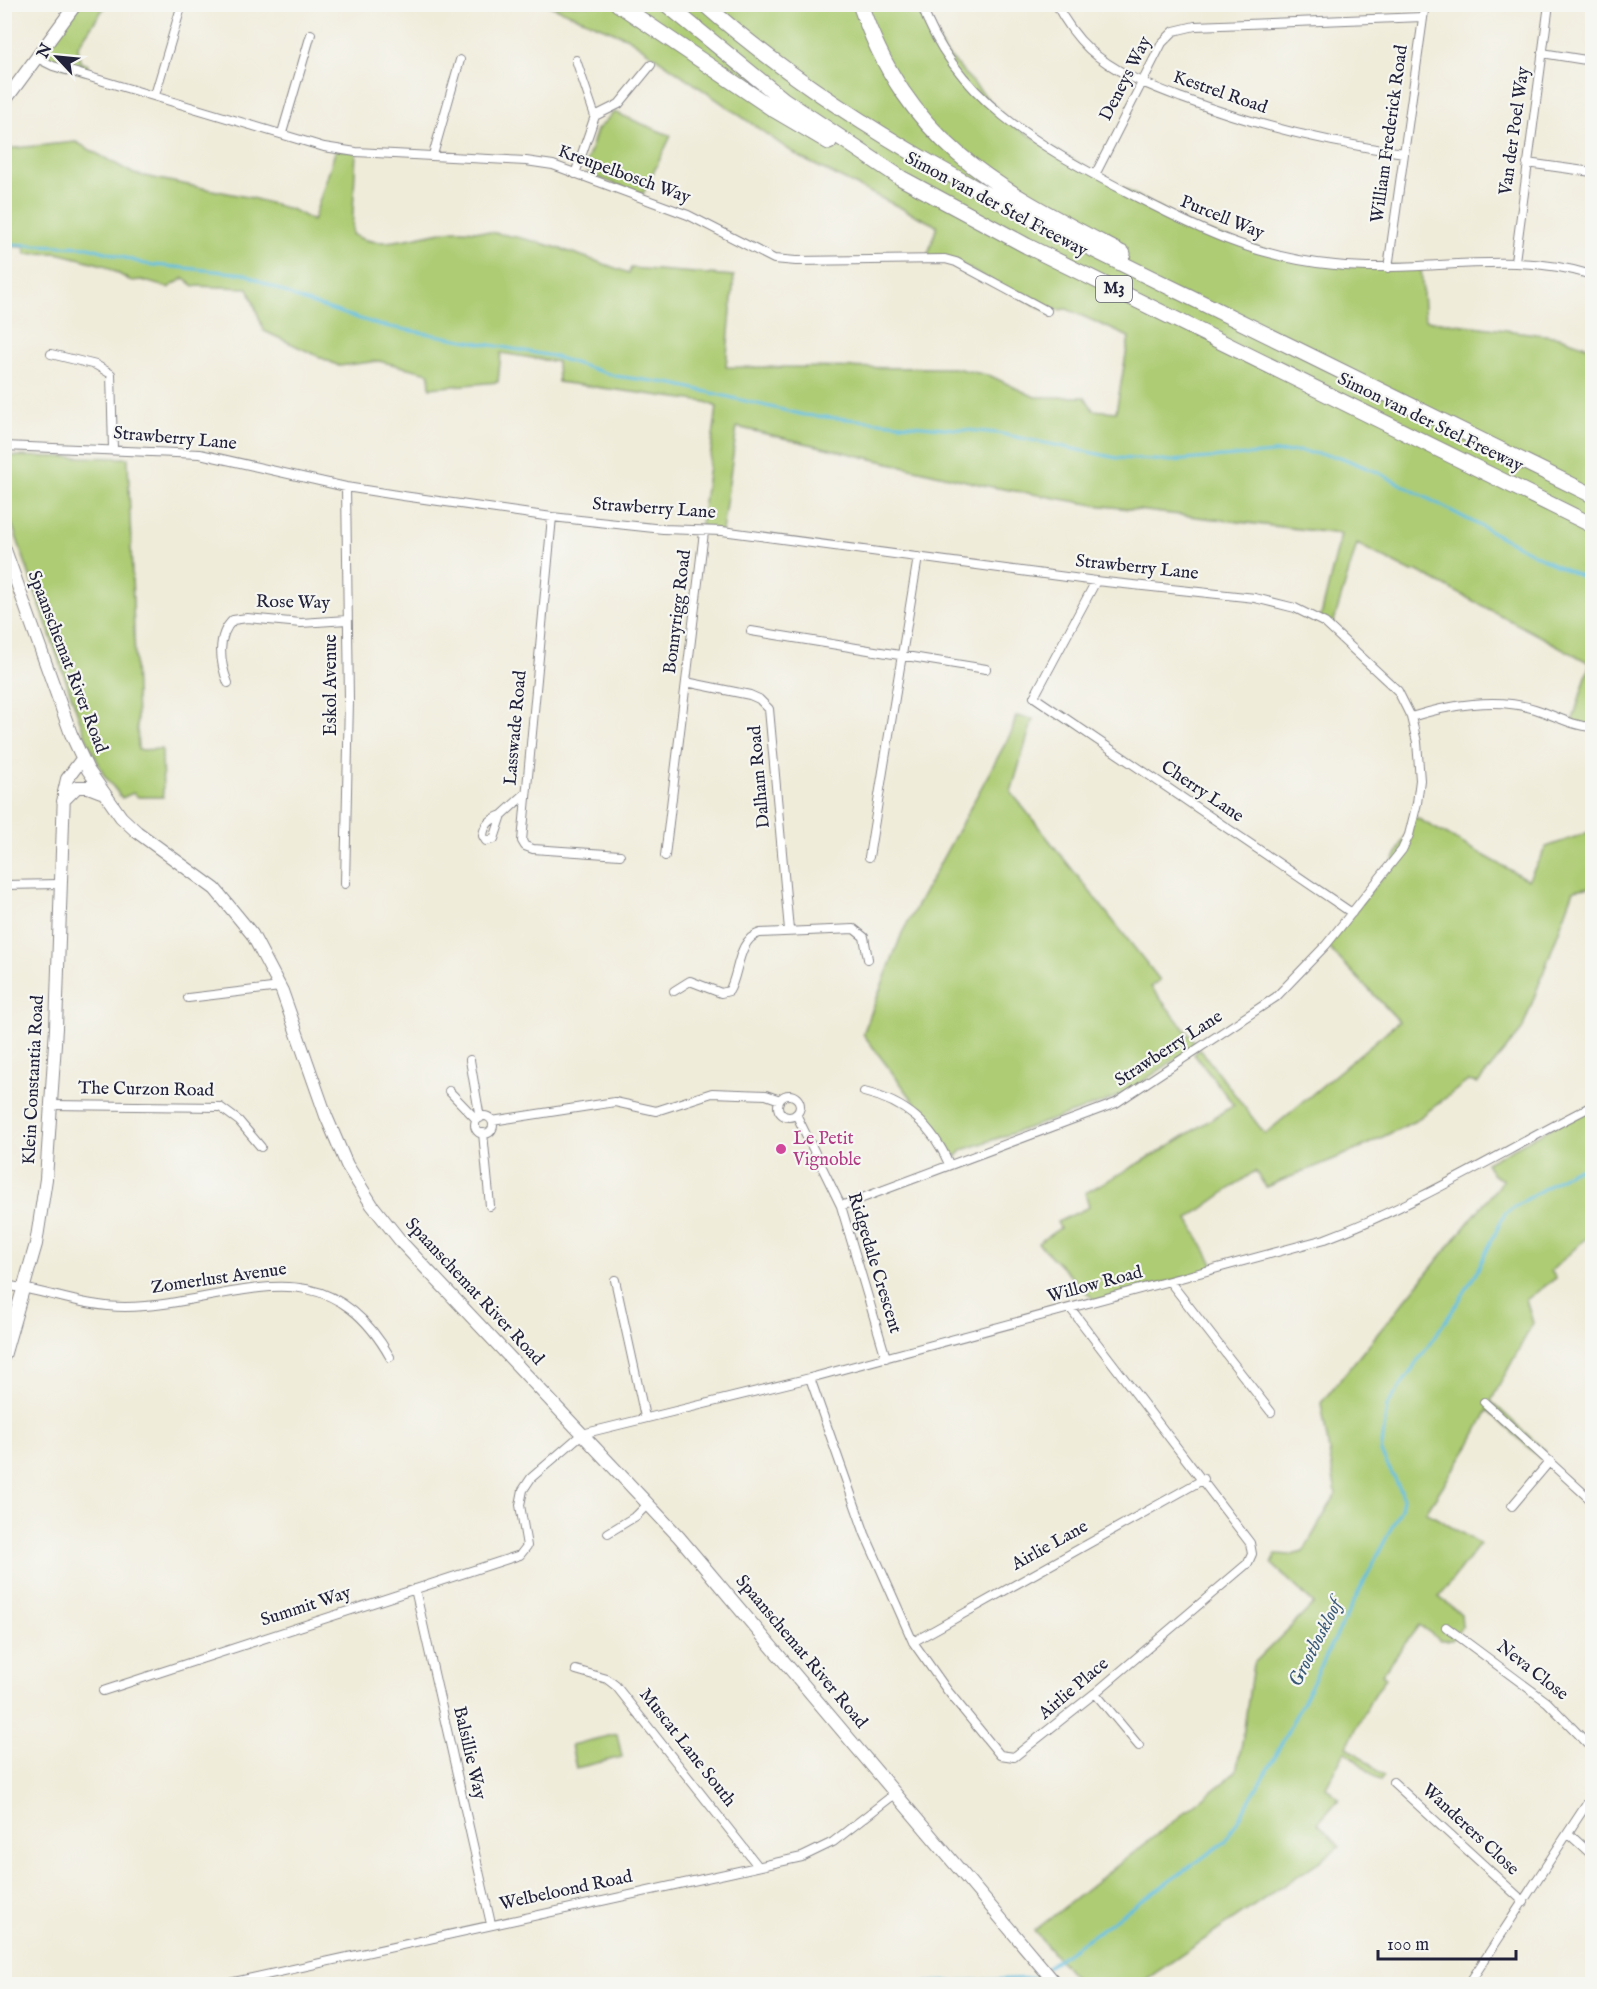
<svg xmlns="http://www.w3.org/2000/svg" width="1597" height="1989" viewBox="0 0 1597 1989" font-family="'IM FELL English',serif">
  <rect width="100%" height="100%" fill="#f6f6f2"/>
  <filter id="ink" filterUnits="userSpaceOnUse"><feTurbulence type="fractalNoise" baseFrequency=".0167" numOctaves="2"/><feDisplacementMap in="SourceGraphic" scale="12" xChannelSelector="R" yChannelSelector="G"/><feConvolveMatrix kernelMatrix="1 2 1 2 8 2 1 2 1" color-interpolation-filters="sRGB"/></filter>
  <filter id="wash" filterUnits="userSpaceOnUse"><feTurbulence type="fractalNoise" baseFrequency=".008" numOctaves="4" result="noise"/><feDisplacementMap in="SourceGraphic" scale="24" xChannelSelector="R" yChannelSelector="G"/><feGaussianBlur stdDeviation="1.35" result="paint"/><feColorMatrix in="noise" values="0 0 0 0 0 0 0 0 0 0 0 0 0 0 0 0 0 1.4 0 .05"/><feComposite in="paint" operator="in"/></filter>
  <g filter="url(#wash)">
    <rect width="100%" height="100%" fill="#f0ecda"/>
    <!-- green -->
    <path fill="#adcc73" stroke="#687757" stroke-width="1.5" d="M76 5H106L78 46 80 62 88 65 85 74 37 58Z
      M548 5H921L945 52 1013 126 1192 227 1299 260 1421 267 1425 320 1560 337 1592 348V727L1572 723 1590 663 1417 571 1412 572 1357 544 1332 628 1320 620 1341 534 1095 505 987 486 737 427 722 531 700 532 717 407 706 402 558 382 557 362 501 353 498 382 430 388 429 373 379 361 339 366 264 331 248 288 194 286 184 278 168 288 142 280 131 281 103 265 81 259 57 253 26 254 24 247 5 246V149L76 142 134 174 252 198 293 210 313 221 336 149 356 152 352 234C383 254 427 230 460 230 518 231 575 253 629 273L631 268 734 276 726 367 955 368 991 376 1035 397H1085L1093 410 1116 412 1129 337 1067 309 1047 311 956 262 927 258 937 226 801 158 628 38Z
      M614 112 671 136 643 194 591 175 585 167 597 130Z
      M4 456 128 458 138 750 162 749 163 797H138L133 793 122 798 104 775 85 735 5 504Z
      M1016 716 1033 719 1011 792 1160 980 1151 987 1197 1045 1125 1093 1102 1103 963 1150 956 1157 863 1034 902 933 1012 731Z
      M1415 817 1528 880 1546 847 1592 831V887L1574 890 1522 1030 1478 1083 1468 1081 1415 1121 1356 1150 1266 1187 1255 1171 1188 1219 1216 1269 1096 1302 1038 1243 1060 1228 1057 1222 1089 1207 1085 1193 1159 1152 1234 1105 1194 1054 1200 1049 1265 1134 1399 1021 1326 945 1389 869Z
      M1592 1106V1235L1586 1238 1551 1271 1556 1278 1526 1300 1533 1323 1491 1401 1545 1451 1540 1458 1488 1410 1470 1444 1426 1512 1480 1544 1439 1597 1461 1614 1462 1626 1452 1640H1440L1419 1625 1382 1674 1386 1677 1370 1702 1347 1746 1384 1776 1380 1781 1345 1751 1326 1787 1339 1799 1318 1823 1340 1847 1139 1984H1080L1034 1931 1230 1777 1236 1771 1242 1743 1253 1664 1314 1604 1272 1564 1276 1554 1292 1555 1303 1552 1336 1494 1321 1403 1503 1180 1493 1175 1486 1163Z
      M617 1734 622 1757 576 1768 571 1745Z"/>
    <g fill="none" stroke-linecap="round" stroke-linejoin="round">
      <!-- stream -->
      <path stroke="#63bfe1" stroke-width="3" d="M4 244 89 247 145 264 245 274 301 300 379 325 552 356 615 376 674 384 804 415 997 433 1117 458 1171 461 1298 451 1340 457 1379 473 1555 565 1592 581
        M1047 1967 1225 1842 1273 1760 1401 1509 1403 1499 1401 1491 1381 1453 1387 1406 1459 1301 1476 1273 1505 1213 1572 1171 1592 1166
        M895 1984 1037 1978 1043 1972"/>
    </g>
  </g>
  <g filter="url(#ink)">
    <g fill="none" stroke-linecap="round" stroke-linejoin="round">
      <defs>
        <path id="street" d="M921 4C954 98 1040 147 1123 190 1193 227 1255 258 1335 265 1422 274 1508 249 1592 275
          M1056 4C1065 21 1075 36 1089 49 1115 73 1148 85 1182 98 1254 125 1327 143 1404 153
          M1542 53 1592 61
          M37 58 53 66 324 147 356 152 526 161 553 165 688 215 774 259 796 261 945 259 956 262 1047 311
          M155 95 182 4
          M595 116 619 104 651 65
          M282 133 311 34
          M433 155 460 60
          M1527 163 1592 172
          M575 174 595 116 576 60
          M1095 175 1162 43 1174 31 1195 26 1423 17
          M1515 261 1549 4
          M1388 268 1425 4
          M51 354 96 365 111 374 113 449
          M4 446 200 454 346 487 403 496 552 517 663 529 722 531 1096 581 1255 598 1295 608 1325 623 1398 691 1411 717 1417 742 1420 780 1417 803 1409 835 1402 850 1326 945 1276 997 1116 1103 841 1206
          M552 517 522 841 525 846 533 849 620 855
          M1096 581 1034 697 1352 913
          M751 631 986 669
          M686 682 750 695 759 699 769 709 789 930
          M228 683C220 663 216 636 233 620L247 618 301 623 347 620
          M1411 717C1449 705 1497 697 1535 709 1554 715 1572 726 1592 727
          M502 815C491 819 484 824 483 836L486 841 494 839 502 815 526 793
          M665 856 704 532
          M869 857 918 557
          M345 884 349 700 346 487
          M4 885 59 884
          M674 991 690 981 721 993 729 991C739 976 737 939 760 933L854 929 864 937 868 959
          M188 998 280 987
          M470 1060 480 1118
          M449 1091 477 1120
          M864 1092C906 1102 932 1125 949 1164
          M778 1106a11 11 0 1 1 22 0a11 11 0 1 1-22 0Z
          M51 1105 220 1107 239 1121 261 1147
          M796 1114 841 1206 886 1358
          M475 1125a9 9 0 1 1 18 0a9 9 0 1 1-18 0Z
          M492 1121 615 1102 656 1111 712 1093 766 1095 780 1100
          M483 1133 490 1206
          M615 1280 645 1417
          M1170 1282 1271 1412
          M4 1285C45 1290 83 1307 125 1307 229 1306 323 1238 390 1357
          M810 1378 865 1534 913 1642 947 1690 1000 1755 1014 1757 1095 1693 1248 1563 1252 1554 1250 1543 1071 1309
          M1484 1402 1592 1501
          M1512 1506 1550 1461
          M608 1533 636 1516 648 1504
          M415 1589 491 1924
          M1446 1627 1547 1702 1592 1748
          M913 1642 1204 1479
          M576 1670 607 1679 616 1686 758 1866
          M103 1691 520 1555 527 1546 520 1505 523 1490 531 1478 582 1434 810 1378 1325 1239C1419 1204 1503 1151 1592 1106
          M1095 1693 1139 1746
          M1393 1782 1524 1902
          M1569 1834 1592 1855
          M1472 1979 1592 1796
          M225 1984 802 1857 833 1842 896 1793"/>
        <path id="secondary" d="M4 102 76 4
          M4 547 71 734 88 770 121 817 137 832 215 889 252 934 282 991 326 1116 347 1165 372 1205 403 1244 679 1537 1056 1984
          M63 801 77 787H88L101 792
          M4 1356 36 1244 46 1179 56 1028 64 792 67 779 82 759"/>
        <path id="highway" d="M618 4 773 109 829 142
          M666 4 784 100 901 178 1027 246 1592 525
          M704 4C848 131 1018 213 1188 296 1323 362 1458 429 1592 495
          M860 4C909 147 999 189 1123 254"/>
      </defs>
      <!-- street casing -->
      <use href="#street" stroke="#89878a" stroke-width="10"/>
      <!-- secondary casing -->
      <use href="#secondary" stroke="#89878a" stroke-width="14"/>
      <!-- highway casing -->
      <use href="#highway" stroke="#89878a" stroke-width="17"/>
      <!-- street -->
      <use href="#street" stroke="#fff" stroke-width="8"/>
      <!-- secondary -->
      <use href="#secondary" stroke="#fff" stroke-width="12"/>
      <!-- highway -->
      <use href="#highway" stroke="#fff" stroke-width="15"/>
    </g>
  </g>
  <!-- markers -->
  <circle fill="#d1479c" stroke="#f6f6f2" stroke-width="2" cx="781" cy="1149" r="6"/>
  <g text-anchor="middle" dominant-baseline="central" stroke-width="4.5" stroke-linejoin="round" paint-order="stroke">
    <!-- shield labels -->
    <rect fill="#f6f6f2" stroke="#626272" stroke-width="1.5" x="1096" y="276" width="36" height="26" rx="4.5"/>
    <g font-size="16" font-weight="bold" fill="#22223b">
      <text x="1114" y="289">M3</text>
    </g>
    <!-- street labels -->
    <g font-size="18" fill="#22223b" stroke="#f6f6f2">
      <text transform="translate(1126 79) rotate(-63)">Deneys Way</text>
      <text transform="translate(1220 93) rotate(19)">Kestrel Road</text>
      <text transform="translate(1515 131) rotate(-82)">Van der Poel Way</text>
      <text transform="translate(1390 134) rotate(-82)">William Frederick Road</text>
      <text transform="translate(624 175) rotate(20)">Kreupelbosch Way</text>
      <text transform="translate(996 205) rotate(28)">Simon van der Stel Freeway</text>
      <text transform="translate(1222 218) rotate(22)">Purcell Way</text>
      <text transform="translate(1430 423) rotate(26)">Simon van der Stel Freeway</text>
      <text transform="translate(175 439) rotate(5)">Strawberry Lane</text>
      <text transform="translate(654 509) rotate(4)">Strawberry Lane</text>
      <text transform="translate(1137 568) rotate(6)">Strawberry Lane</text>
      <text transform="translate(293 603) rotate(1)">Rose Way</text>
      <text transform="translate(678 612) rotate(-83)">Bonnyrigg Road</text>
      <text transform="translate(67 662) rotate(69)">Spaanschemat River Road</text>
      <text transform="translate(331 685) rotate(-90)">Eskol Avenue</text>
      <text transform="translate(516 728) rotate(-85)">Lasswade Road</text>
      <text transform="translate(760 777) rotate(-95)">Dalham Road</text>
      <text transform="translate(1202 792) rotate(34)">Cherry Lane</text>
      <text transform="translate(1169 1049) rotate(-33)">Strawberry Lane</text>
      <text transform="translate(34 1080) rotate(-87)">Klein Constantia Road</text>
      <text transform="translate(146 1090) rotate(1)">The Curzon Road</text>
      <text transform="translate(874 1263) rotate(73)">Ridgedale Crescent</text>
      <text transform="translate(219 1279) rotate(-8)">Zomerlust Avenue</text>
      <text transform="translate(1095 1285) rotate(-15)">Willow Road</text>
      <text transform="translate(474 1292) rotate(47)">Spaanschemat River Road</text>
      <text transform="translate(1050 1546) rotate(-29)">Airlie Lane</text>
      <text transform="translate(306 1607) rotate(-18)">Summit Way</text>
      <text transform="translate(801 1652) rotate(50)">Spaanschemat River Road</text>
      <text transform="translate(1532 1671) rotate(38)">Neva Close</text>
      <text transform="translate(1074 1689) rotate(-40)">Airlie Place</text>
      <text transform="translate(687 1748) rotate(52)">Muscat Lane South</text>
      <text transform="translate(469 1753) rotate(77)">Balsillie Way</text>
      <text transform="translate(1470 1830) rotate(43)">Wanderers Close</text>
      <text transform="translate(566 1891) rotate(-12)">Welbeloond Road</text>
    </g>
    <!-- hotel labels -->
    <g font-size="18" fill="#b23c85" stroke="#f6f6f2" text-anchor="start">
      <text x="793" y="1139">Le Petit<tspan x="793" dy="21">Vignoble</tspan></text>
    </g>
    <!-- water labels -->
    <g font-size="20" font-style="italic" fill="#395975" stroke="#f6f6f2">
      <text transform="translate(1316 1643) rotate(-63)">Grootboskloof</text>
    </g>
  </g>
  <!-- margin -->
  <rect width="1597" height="1989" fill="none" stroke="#f6f6f2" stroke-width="24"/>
  <!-- north arrow -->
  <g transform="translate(57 57) rotate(296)" stroke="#f6f6f2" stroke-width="4.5" paint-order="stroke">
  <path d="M0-4.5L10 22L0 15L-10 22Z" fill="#22223b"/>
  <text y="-9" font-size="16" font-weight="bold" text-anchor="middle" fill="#22223b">N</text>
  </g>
  <!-- scale -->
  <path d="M1378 1950v9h138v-9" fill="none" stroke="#22223b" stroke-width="3"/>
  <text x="1387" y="1950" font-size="18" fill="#22223b" stroke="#f6f6f2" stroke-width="4.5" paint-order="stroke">100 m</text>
</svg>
